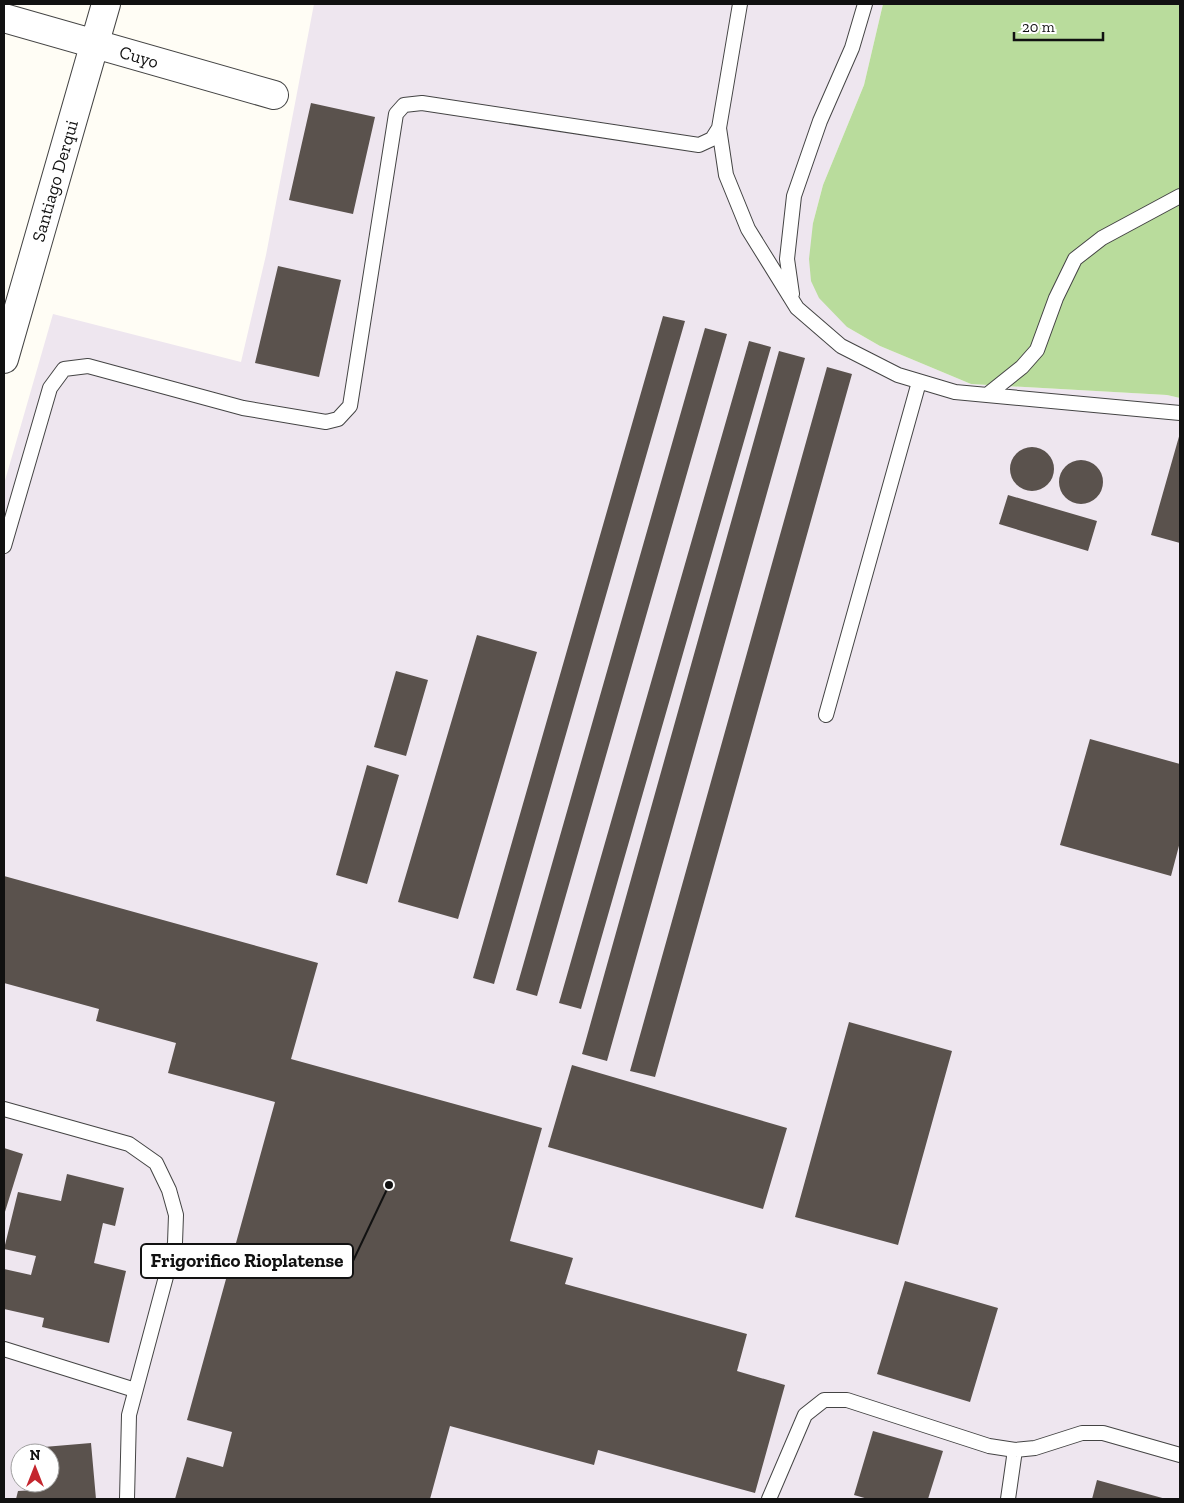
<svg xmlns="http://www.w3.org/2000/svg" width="1184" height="1503" viewBox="0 0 1184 1503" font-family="'Zilla Slab',serif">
  <rect width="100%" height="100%" fill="#fffdf5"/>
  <!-- industrial -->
  <path fill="#eee6ef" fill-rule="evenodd" d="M314 4H883L864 85 823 185 813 223 847 327 880 346 971 384 1167 395 1180 398V1499H4V484L53 314 241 362 266 255ZM20 1453H50V1483H20Z"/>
  <!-- forest -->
  <path fill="#b9dc9c" d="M883 4H1180V398L1167 395 971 384 880 346 847 327 819 298 811 281 809 259 813 223 823 185 864 85Z"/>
  <!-- building -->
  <path fill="#5a524d" d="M311 103 375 117 353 214 289 200Z
    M278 266 341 280 319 377 255 363Z
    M663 316 685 321 494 984 473 978Z
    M705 328 727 334 537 996 516 990Z
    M749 341 771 347 581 1009 559 1003Z
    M779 351 805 358 607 1061 582 1054Z
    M827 367 852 374 655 1077 630 1071Z
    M1180 433V543L1151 535Z
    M1010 469a22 22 0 1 1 44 0a22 22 0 1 1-44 0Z
    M1059 482a22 22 0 1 1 44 0a22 22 0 1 1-44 0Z
    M1008 495 1097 521 1088 551 999 524Z
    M477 635 537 652 458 919 398 902Z
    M396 671 428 680 406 756 374 747Z
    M1090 739 1180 764V842L1171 876 1060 845Z
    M367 765 399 775 367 884 336 875Z
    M4 876 318 963 291 1059 542 1128 510 1241 573 1258 565 1284 747 1334 737 1371 785 1385 755 1493 598 1450 594 1465 450 1426 430 1499H175L187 1457 223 1467 232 1432 187 1420 275 1102 168 1073 176 1043 96 1021 99 1009 4 983Z
    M849 1022 952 1051 898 1245 795 1217Z
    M572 1065 787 1128 763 1209 548 1147Z
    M4 1148 23 1154 4 1215Z
    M67 1174 124 1188 115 1226 103 1223 94 1263 126 1271 109 1343 42 1327 44 1318 4 1309V1269L31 1275 36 1256 4 1249 18 1192 61 1201Z
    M905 1281 998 1308 970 1402 877 1374Z
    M873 1431 943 1451 928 1499H868L854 1495Z
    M91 1443 96 1499H16L18 1491 35 1490V1483H50V1453H32V1448Z
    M1097 1480 1166 1499H1092Z"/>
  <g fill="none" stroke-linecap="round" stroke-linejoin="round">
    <defs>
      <path id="lane" d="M740 4 719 128 726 175 748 229 797 308 841 346 898 375 955 392 1180 413
        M792 294 787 259 794 196 820 121 852 48 865 4
        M987 395 1022 367 1037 350 1056 298 1075 259 1102 238 1180 196
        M4 546 50 388 64 369 88 366 243 408 326 422 338 419 350 406 396 114 404 105 422 103 699 145 712 139 719 128
        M826 715 919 382
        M4 1109 129 1144 156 1163 169 1190 176 1215 175 1243 129 1415 127 1499
        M4 1349 135 1390
        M769 1499 805 1415 824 1400H847L989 1446 1015 1450 1035 1448 1082 1433H1103L1180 1455
        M1008 1499 1015 1450"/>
      <path id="street" d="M4 18 274 95
        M4 359 106 4"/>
    </defs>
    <!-- lane casing -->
    <use href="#lane" stroke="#444" stroke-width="16"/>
    <!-- street casing -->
    <use href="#street" stroke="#444" stroke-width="30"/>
    <!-- lane -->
    <use href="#lane" stroke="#fff" stroke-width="14"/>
    <!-- street -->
    <use href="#street" stroke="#fff" stroke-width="28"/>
  </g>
  <g text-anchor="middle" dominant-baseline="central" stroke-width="5" stroke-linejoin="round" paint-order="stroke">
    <!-- street labels -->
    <g font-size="18" fill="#111" stroke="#fff">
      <text transform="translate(139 57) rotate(16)">Cuyo</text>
      <text transform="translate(55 181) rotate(-74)">Santiago Derqui</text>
    </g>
  </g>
  <!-- callouts -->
  <path fill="none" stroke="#111" stroke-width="2" d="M389 1185L353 1261"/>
  <circle fill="#111" stroke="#fff" stroke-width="2" cx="389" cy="1185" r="5"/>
  <rect fill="#fff" stroke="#111" stroke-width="2" x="141" y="1244" width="212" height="34" rx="5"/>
  <g font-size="19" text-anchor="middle" font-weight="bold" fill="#111">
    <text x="247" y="1267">Frigorifico Rioplatense</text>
  </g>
  <!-- border -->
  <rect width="1184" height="1503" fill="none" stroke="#111111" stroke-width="10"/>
  <!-- north arrow -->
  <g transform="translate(35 1468)"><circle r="24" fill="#ffffff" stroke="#a0a0a0"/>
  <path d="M0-4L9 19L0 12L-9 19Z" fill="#c4262e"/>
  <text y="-8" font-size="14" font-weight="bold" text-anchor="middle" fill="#111111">N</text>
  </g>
  <!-- scale -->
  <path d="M1014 32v8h89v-8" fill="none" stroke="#111111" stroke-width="2.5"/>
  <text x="1022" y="32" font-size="15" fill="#111111" stroke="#ffffff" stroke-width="4" paint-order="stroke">20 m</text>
</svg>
